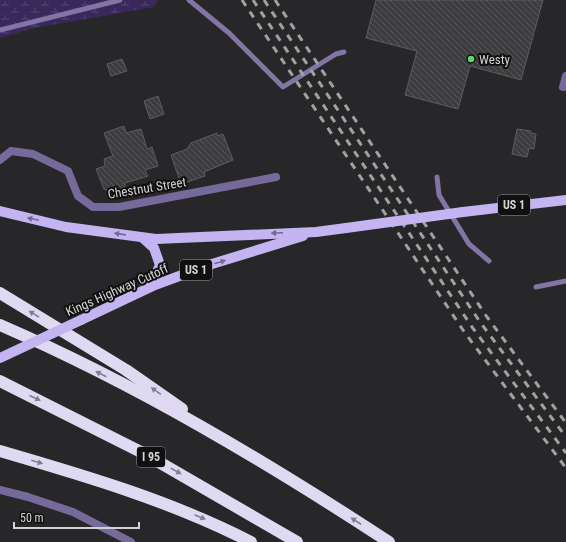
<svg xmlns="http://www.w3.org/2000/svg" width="566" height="542" viewBox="0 0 566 542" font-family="'Roboto Condensed',sans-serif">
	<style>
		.wetland { fill: url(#wetland-marsh) }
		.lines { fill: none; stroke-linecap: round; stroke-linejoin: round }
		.stream { stroke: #8274a4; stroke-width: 5 }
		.building { fill: url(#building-back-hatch); stroke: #5d5c5f }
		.street { stroke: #766a9b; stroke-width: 8 }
		.primary { stroke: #c4b5f2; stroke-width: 10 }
		.highway { stroke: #dfdaf2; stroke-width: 12 }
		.rail { stroke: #a1a1a2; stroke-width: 3; stroke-dasharray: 7 7; stroke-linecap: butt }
		.primary-bridge { stroke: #c4b5f2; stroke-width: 10 }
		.oneway { fill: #736b8d }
		.oneway2 { fill: #827f8d }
		.poi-dot { fill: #5fd56b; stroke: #101011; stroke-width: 1.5 }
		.labels { text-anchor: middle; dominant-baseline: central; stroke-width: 4; stroke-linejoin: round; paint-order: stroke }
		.shield { fill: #101011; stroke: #98989a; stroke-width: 1 }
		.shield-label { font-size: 12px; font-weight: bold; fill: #d3d3d4 }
		.poi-label { font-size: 13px; fill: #d3d3d4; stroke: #101011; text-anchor: start }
		.street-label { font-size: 13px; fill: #d3d3d4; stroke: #101011 }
	</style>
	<defs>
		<pattern id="wetland-marsh" width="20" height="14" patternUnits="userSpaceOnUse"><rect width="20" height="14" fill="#39295b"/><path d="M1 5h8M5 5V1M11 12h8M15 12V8" fill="none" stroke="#554772"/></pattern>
		<pattern id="building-back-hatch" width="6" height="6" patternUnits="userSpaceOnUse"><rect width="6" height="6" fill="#3d3d3f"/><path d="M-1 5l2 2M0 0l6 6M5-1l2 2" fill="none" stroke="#58585a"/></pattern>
	</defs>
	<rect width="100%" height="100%" fill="#272729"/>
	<path class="wetland" d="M 0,0 L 158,0 L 154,7 L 34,28 L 0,38 Z"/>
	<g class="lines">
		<g class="stream">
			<path d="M 189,0 L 229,33 L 283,87 L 336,54 L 344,52"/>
			<path d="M 0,30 L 120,0"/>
			<path d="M 437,177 L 439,195 L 469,244 L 489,261"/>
			<path d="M 536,287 L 566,281"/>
		</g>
	</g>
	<g class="building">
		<path d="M 376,0 L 543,0 L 521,80 L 470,66 L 458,109 L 405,95 L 417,51 L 366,38 Z"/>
		<path d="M 122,59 L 127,71 L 111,76 L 107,64 Z"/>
		<path d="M 158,96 L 164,114 L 150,119 L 144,101 Z"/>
		<path d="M 124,126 L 126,133 L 141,129 L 147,149 L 152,147 L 158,166 L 145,170 L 148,176 L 125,183 L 125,187 L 108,194 L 107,190 L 104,189 L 96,169 L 105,166 L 104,159 L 113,156 L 104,133 Z"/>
		<path d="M 517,129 L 531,131 L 531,133 L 536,134 L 534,149 L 529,148 L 527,157 L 512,154 Z"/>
		<path d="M 217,133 L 217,136 L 223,134 L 233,160 L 204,172 L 205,176 L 181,184 L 171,155 L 187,149 L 191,143 Z"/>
	</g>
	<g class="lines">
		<g class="street">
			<path d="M 563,87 L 566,76"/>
			<path d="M 0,160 L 11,151 L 33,154 L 68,171 L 78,196 L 93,207 L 119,207 L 276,177"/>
			<path d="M 0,490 L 28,497 L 73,512 L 131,542"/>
		</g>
		<g class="primary">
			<path d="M 0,211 L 66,227 L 156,239 L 316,232 L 346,228"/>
			<path d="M 463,212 L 566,200"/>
			<path d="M 143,238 L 154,248 L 160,265 L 150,287"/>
			<path d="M 81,320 L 155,285 L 212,264 L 303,236"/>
		</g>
		<g class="highway">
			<path d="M 0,293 L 126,370 L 182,409"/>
			<path d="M 0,325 C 136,384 265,461 389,542"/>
			<path d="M 0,381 L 145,454 L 297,542"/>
			<path d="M 0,451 C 86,476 171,501 251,542"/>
		</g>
		<g class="rail">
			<path d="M 242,0 L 465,333 L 566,468"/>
			<path d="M 253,0 L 472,327 L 566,453"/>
			<path d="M 264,0 L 480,322 L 566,437"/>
			<path d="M 275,0 L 487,317 L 566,423"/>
		</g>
		<g class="primary-bridge">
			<path d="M 346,228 L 463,212"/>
			<path d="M 0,358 L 81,320"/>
		</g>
	</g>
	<defs><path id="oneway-solid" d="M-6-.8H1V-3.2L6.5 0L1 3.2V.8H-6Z"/></defs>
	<g class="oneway">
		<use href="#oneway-solid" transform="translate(33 219) rotate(-168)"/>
		<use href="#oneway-solid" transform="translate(277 233) rotate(177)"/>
		<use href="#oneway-solid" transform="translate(120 234) rotate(-172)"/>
		<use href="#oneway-solid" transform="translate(220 262) rotate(-17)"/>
	</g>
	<g class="oneway2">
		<use href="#oneway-solid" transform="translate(34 314) rotate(-149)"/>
		<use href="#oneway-solid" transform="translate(101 374) rotate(-153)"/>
		<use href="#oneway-solid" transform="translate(156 391) rotate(-145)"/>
		<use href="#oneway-solid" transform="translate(35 398) rotate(25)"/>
		<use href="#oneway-solid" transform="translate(37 462) rotate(16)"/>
		<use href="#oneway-solid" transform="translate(176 471) rotate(29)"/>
		<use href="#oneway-solid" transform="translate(200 517) rotate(23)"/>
		<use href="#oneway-solid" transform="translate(356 521) rotate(-147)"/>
	</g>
	<circle class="poi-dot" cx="471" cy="59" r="4"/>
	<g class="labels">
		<g class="shield">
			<rect x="498" y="195" width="32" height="20" rx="3"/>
			<rect x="180" y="260" width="32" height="20" rx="3"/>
			<rect x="137" y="447" width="28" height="20" rx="3"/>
		</g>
		<g class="shield-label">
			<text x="514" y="205">US 1</text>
			<text x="196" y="270">US 1</text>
			<text x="151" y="457">I 95</text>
		</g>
		<g class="poi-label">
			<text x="479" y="59">Westy</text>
		</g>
		<g class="street-label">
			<text transform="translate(147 188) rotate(-9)">Chestnut Street</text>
			<text transform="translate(117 290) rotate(-24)">Kings Highway Cutoff</text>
		</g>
	</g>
	<path d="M14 522v6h125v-6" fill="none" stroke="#d3d3d4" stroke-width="2"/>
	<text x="20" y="522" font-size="12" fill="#d3d3d4" stroke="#101011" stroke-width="3" paint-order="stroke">50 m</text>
</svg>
